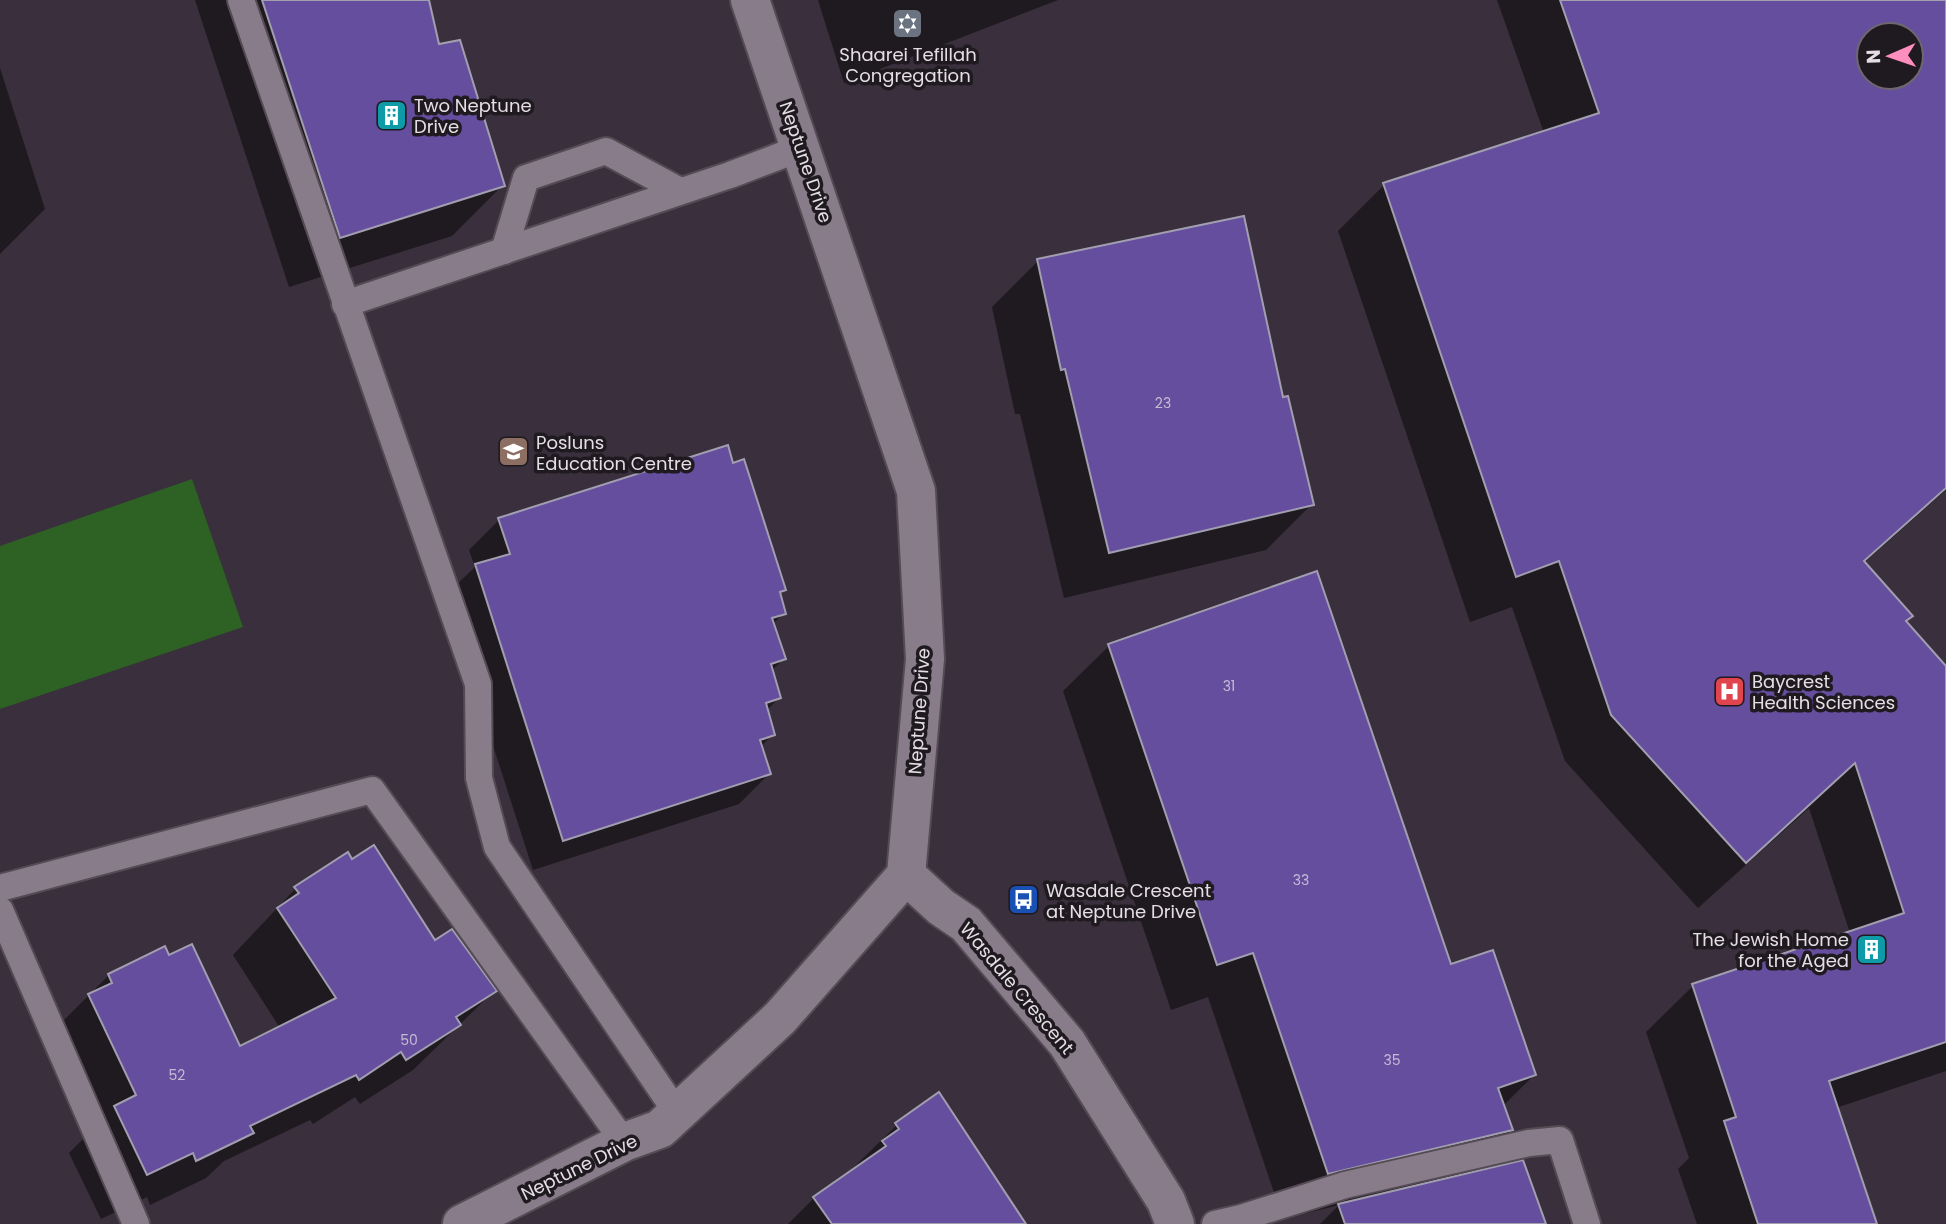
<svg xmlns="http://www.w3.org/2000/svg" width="1946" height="1224" viewBox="0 0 1946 1224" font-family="Poppins,sans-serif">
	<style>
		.green { fill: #2e6224 }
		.shadow { fill: #0007; fill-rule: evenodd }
		.building { fill: #664e9e; stroke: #a19eb0; stroke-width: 2; fill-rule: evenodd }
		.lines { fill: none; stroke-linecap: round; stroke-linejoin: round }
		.service-casing { stroke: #544b55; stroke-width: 30 }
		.minor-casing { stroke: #544b55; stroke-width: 42 }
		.service { stroke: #897c8a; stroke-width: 26 }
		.minor { stroke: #897c8a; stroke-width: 38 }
		.labels { text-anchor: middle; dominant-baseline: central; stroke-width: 7; stroke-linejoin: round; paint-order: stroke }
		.number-label { font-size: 14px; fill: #c5bad3 }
		.poi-label { font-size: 18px; fill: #e5dee5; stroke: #1e1a1f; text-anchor: start }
		.street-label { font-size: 18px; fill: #e5dee5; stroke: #1e1a1f }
	</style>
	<rect width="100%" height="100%" fill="#3a2f3c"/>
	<path class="green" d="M 192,479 L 243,627 L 0,709 L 0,546 Z"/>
	<g class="shadow">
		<path d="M 195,0 L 427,0 L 437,46 L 503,185 L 452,236 L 289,287 Z"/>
		<path d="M 818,0 L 1058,0 L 844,83 Z"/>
		<path d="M 1497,0 L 1946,0 L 1946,490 L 1864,563 L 1905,622 L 1946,669 L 1946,1071 L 1836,1108 L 1875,1224 L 1697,1224 L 1678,1169 L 1689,1158 L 1646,1032 L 1693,986 L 1850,933 L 1809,808 L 1698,908 L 1565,761 L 1512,607 L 1470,622 L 1338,231 L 1384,185 L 1544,133 ZM 1869,35 L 1911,35 L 1911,77 L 1869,77 Z"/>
		<path d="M 0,68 L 45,209 L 0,254 Z"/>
		<path d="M 1038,261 L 1281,399 L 1312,504 L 1266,550 L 1064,598 L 1020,414 L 1015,414 L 992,307 Z"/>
		<path d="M 499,520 L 784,590 L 779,595 L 784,613 L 772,625 L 784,659 L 771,671 L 779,698 L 766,711 L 773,734 L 760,748 L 769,774 L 739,804 L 533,870 L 445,596 L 475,567 L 469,550 Z"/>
		<path d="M 1109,646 L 1450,966 L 1534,1075 L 1503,1106 L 1511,1130 L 1465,1176 L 1544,1224 L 1320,1224 L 1339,1205 L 1283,1219 L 1208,997 L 1171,1010 L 1063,691 Z"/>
		<path d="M 348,855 L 434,943 L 494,991 L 413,1070 L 360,1104 L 355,1097 L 313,1124 L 310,1120 L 224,1161 L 206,1178 L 150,1205 L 147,1197 L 101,1219 L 69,1153 L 87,1135 L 43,1041 L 109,975 L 164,948 L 239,1048 L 280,1028 L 233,955 L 295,889 Z"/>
		<path d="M 897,1125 L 1004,1224 L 788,1224 L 814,1198 L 852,1172 L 851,1170 Z"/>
	</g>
	<g class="building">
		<path d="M 262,0 L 429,0 L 439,44 L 460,40 L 505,186 L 340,238 Z"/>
		<path d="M 1560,0 L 1946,0 L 1946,488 L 1864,561 L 1913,616 L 1906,621 L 1946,666 L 1946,1042 L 1829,1081 L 1877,1224 L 1758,1224 L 1724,1121 L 1736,1117 L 1692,984 L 1904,913 L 1855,763 L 1746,863 L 1611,715 L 1559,561 L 1516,577 L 1383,183 L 1599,113 ZM 1869,35 L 1911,35 L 1911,77 L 1869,77 Z"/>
		<path d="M 1244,216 L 1283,397 L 1288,396 L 1314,505 L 1109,553 L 1065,369 L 1061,370 L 1037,259 Z"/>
		<path d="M 728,445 L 733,463 L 744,459 L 786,590 L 780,592 L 786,614 L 772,618 L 786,659 L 771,664 L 781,698 L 766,703 L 775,735 L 760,740 L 771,774 L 563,841 L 475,564 L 510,554 L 498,518 Z"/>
		<path d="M 1317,571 L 1451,964 L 1493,950 L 1536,1075 L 1498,1088 L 1513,1130 L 1328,1174 L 1253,953 L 1217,965 L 1108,644 Z"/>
		<path d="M 374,845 L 435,940 L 452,929 L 497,991 L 456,1017 L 461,1025 L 406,1060 L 401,1052 L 359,1080 L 356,1075 L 250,1126 L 254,1133 L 196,1161 L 193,1153 L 147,1175 L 114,1106 L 136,1095 L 88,994 L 112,983 L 108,974 L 165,946 L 169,955 L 192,944 L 240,1046 L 336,998 L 277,908 L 299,893 L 294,887 L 348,852 L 352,859 Z"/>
		<path d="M 939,1092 L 1026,1224 L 832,1224 L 813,1197 L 886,1146 L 882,1141 L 899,1129 L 895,1123 Z"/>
		<path d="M 1523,1160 L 1546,1224 L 1345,1224 L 1338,1204 Z"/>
	</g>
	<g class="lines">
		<defs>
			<g id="service">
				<path d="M 241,0 L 478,684 L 479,778 L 497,847 L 677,1113"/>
				<path d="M 504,251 L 526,178 L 606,151 L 680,191"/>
				<path d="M 345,304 L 730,175 L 801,148"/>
				<path d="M 0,888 L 372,790 L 624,1142"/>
				<path d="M 0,910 L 136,1224"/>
				<path d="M 1215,1224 L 1241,1218 L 1345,1185 L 1529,1143 L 1560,1140 L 1587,1224"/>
			</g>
			<g id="minor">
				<path d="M 906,875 L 941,907 L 966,924 L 1067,1043 L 1166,1201 L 1175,1224"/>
				<path d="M 462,1224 L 624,1142 L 660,1129 L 780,1018 L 906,875 L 925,659 L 916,491 L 750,0"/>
			</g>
		</defs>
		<use href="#service" class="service-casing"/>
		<use href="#minor" class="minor-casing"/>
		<use href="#service" class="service"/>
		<use href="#minor" class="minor"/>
	</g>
	<defs>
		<symbol id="synagogue-square" viewBox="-11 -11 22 22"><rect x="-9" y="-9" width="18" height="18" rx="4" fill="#6b7280" stroke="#1e1a1f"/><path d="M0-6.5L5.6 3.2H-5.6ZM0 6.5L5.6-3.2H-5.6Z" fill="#fff"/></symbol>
		<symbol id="building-square" viewBox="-11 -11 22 22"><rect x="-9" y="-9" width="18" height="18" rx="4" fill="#0f9aa8" stroke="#1e1a1f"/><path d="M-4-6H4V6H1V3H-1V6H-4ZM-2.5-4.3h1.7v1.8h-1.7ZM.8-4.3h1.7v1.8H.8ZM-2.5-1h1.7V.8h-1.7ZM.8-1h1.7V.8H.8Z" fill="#fff"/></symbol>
		<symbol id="school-square" viewBox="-11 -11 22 22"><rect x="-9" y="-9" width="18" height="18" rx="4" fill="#8d6e63" stroke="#1e1a1f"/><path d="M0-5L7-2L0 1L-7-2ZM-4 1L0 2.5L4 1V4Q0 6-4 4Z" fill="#fff"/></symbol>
		<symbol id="hospital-square" viewBox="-11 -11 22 22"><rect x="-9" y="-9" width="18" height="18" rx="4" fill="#e0444e" stroke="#1e1a1f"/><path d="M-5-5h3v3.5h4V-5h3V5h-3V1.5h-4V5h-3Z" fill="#fff"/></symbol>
		<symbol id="bus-square" viewBox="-11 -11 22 22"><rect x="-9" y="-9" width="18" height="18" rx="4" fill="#1a4fb4" stroke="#1e1a1f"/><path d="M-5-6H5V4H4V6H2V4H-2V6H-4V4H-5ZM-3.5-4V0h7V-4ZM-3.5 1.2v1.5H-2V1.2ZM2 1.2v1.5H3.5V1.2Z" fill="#fff"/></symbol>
	</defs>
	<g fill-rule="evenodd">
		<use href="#synagogue-square" x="890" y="6" width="35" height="35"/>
		<use href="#building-square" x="374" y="98" width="35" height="35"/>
		<use href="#school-square" x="496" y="434" width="35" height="35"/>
		<use href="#hospital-square" x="1712" y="674" width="35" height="35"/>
		<use href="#bus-square" x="1006" y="882" width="35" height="35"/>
		<use href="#building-square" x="1854" y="932" width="35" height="35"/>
	</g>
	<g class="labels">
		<g class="number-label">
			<text x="1163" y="403">23</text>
			<text x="1229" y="686">31</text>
			<text x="1301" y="880">33</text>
			<text x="409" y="1040">50</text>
			<text x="1392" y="1060">35</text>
			<text x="177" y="1075">52</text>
		</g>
		<g class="poi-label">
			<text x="908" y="54" text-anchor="middle">Shaarei Tefillah<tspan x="908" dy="21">Congregation</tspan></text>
			<text x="414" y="105">Two Neptune<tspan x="414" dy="21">Drive</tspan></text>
			<text x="536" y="442">Posluns<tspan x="536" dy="21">Education Centre</tspan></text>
			<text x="1752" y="681">Baycrest<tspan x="1752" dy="21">Health Sciences</tspan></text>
			<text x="1046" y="890">Wasdale Crescent<tspan x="1046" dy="21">at Neptune Drive</tspan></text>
			<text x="1849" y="939" text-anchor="end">The Jewish Home<tspan x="1849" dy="21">for the Aged</tspan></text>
		</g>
		<g class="street-label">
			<text transform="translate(806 162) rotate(71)">Neptune Drive</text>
			<text transform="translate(919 711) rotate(-86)">Neptune Drive</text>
			<text transform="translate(1017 988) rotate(50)">Wasdale Crescent</text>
			<text transform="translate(579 1167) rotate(-26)">Neptune Drive</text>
		</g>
	</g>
	<g transform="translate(1890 56) rotate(268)"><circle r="33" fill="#1e1a1f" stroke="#6e686e" stroke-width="2"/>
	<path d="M0-5L12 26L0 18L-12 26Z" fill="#fe8ebd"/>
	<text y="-10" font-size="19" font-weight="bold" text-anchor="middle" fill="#e5dee5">N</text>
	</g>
</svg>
